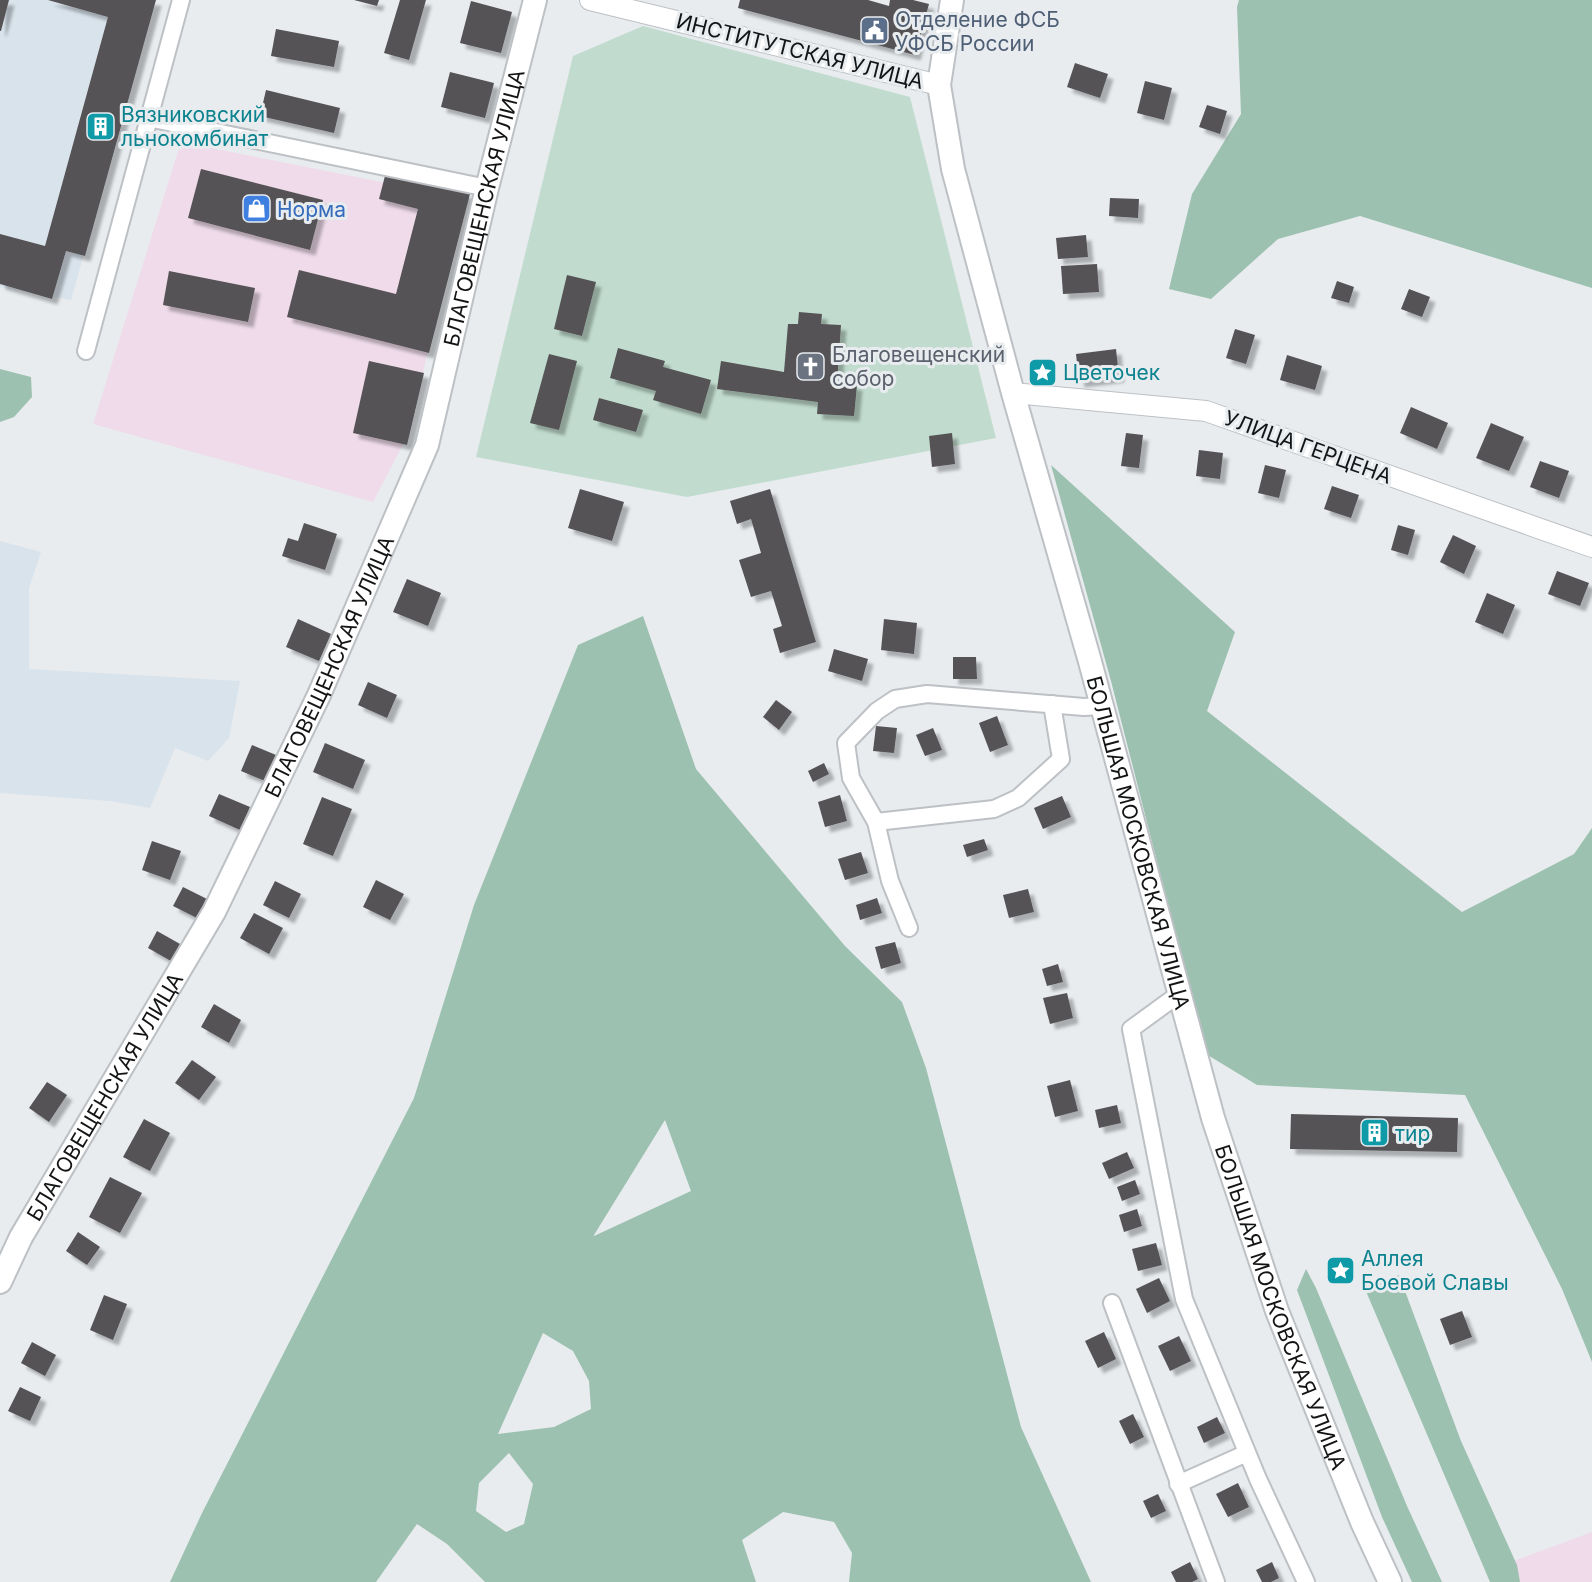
<svg xmlns="http://www.w3.org/2000/svg" width="1592" height="1582" viewBox="0 0 1592 1582" font-family="Inter,sans-serif">
	<style>
		.commercial { fill: #efdbea }
		.built { fill: #d9e3ec }
		.green { fill: #c1dcce }
		.forest { fill: #9dc1b0; fill-rule: evenodd }
		.building { fill: #555255; filter: url(#shadow) }
		.lines { fill: none; stroke-linecap: round; stroke-linejoin: round }
		.minor-casing { stroke: #bdc0c4; stroke-width: 20 }
		.tertiary-casing { stroke: #bdc0c4; stroke-width: 22 }
		.secondary-casing { stroke: #bdc0c4; stroke-width: 26 }
		.minor { stroke: #fff; stroke-width: 16 }
		.tertiary { stroke: #fff; stroke-width: 20 }
		.secondary { stroke: #fff; stroke-width: 22 }
		.labels { text-anchor: middle; dominant-baseline: central; stroke-width: 6; stroke-linejoin: round; paint-order: stroke }
		.service-label { font-size: 21px; fill: #4e5e75; stroke: #e8ecef; text-anchor: start }
		.street-label { font-size: 21px; fill: #131415; stroke: #e8ecef }
		.culture-label { font-size: 21px; fill: #0d838f; stroke: #e8ecef; text-anchor: start }
		.shop-label { font-size: 21px; fill: #366cbe; stroke: #e8ecef; text-anchor: start }
		.worship-label { font-size: 21px; fill: #5b616d; stroke: #e8ecef; text-anchor: start }
	</style>
	<defs>
		<filter id="shadow"><feDropShadow dx="5.5" dy="5.5" stdDeviation="1.5" flood-color="#0004"/></filter>
	</defs>
	<rect width="100%" height="100%" fill="#e8ecef"/>
	<g class="commercial">
		<path d="M 181,142 L 462,198 L 410,431 L 373,502 L 93,424 Z"/>
		<path d="M 1592,1532 L 1592,1582 L 1519,1582 L 1511,1562 Z"/>
	</g>
	<g class="built">
		<path d="M 0,0 L 155,0 L 71,300 L 0,287 Z"/>
		<path d="M 0,541 L 41,552 L 29,588 L 29,669 L 240,681 L 229,738 L 208,761 L 175,748 L 150,808 L 110,801 L 0,793 Z"/>
	</g>
	<path class="green" d="M 643,26 L 910,97 L 996,438 L 687,497 L 476,457 L 573,56 Z"/>
	<g class="forest">
		<path d="M 1239,0 L 1592,0 L 1592,288 L 1360,216 L 1278,239 L 1211,299 L 1169,289 L 1192,194 L 1241,114 L 1237,7 Z"/>
		<path d="M 0,369 L 31,377 L 32,397 L 14,417 L 0,422 Z"/>
		<path d="M 1051,465 L 1235,632 L 1207,711 L 1462,912 L 1574,854 L 1592,828 L 1592,1362 L 1562,1289 L 1465,1095 L 1257,1085 L 1206,1054 L 1111,681 Z"/>
		<path d="M 643,616 L 696,769 L 845,946 L 902,1002 L 926,1068 L 1021,1427 L 1091,1582 L 849,1582 L 852,1553 L 834,1522 L 783,1512 L 742,1540 L 756,1582 L 485,1582 L 447,1544 L 417,1524 L 376,1582 L 170,1582 L 202,1513 L 414,1098 L 474,905 L 578,645 ZM 665,1120 L 691,1191 L 594,1236 L 594,1235 ZM 543,1333 L 573,1351 L 589,1381 L 591,1409 L 554,1427 L 498,1434 ZM 509,1453 L 533,1484 L 524,1524 L 506,1532 L 476,1511 L 479,1483 Z"/>
		<path d="M 1306,1269 L 1316,1288 L 1407,1506 L 1442,1582 L 1412,1582 L 1382,1517 L 1297,1290 Z"/>
		<path d="M 1399,1275 L 1461,1441 L 1517,1565 L 1520,1582 L 1490,1582 L 1365,1289 Z"/>
	</g>
	<g class="building">
		<path d="M 0,0 L 9,0 L 1,31 L 0,31 Z"/>
		<path d="M 48,0 L 156,0 L 85,256 L 66,251 L 52,299 L 0,284 L 0,234 L 45,246 L 108,17 Z"/>
		<path d="M 354,0 L 379,0 L 377,6 Z"/>
		<path d="M 400,0 L 426,0 L 409,60 L 384,53 Z"/>
		<path d="M 740,0 L 868,0 L 889,6 L 890,0 L 913,0 L 929,4 L 915,55 L 738,8 Z"/>
		<path d="M 471,1 L 512,12 L 501,53 L 460,43 Z"/>
		<path d="M 276,29 L 339,41 L 334,67 L 271,56 Z"/>
		<path d="M 1075,63 L 1108,74 L 1100,98 L 1067,87 Z"/>
		<path d="M 450,72 L 494,83 L 485,118 L 441,107 Z"/>
		<path d="M 1145,81 L 1172,88 L 1164,120 L 1137,113 Z"/>
		<path d="M 266,90 L 340,108 L 334,133 L 260,116 Z"/>
		<path d="M 1207,105 L 1227,111 L 1220,134 L 1199,127 Z"/>
		<path d="M 201,169 L 323,200 L 310,250 L 188,218 Z"/>
		<path d="M 386,172 L 470,194 L 429,353 L 287,317 L 299,270 L 396,294 L 418,209 L 379,199 Z"/>
		<path d="M 1110,198 L 1139,199 L 1138,218 L 1109,216 Z"/>
		<path d="M 1086,235 L 1088,257 L 1058,259 L 1056,238 Z"/>
		<path d="M 1097,264 L 1099,292 L 1063,294 L 1061,266 Z"/>
		<path d="M 169,271 L 255,288 L 248,322 L 163,305 Z"/>
		<path d="M 567,275 L 596,282 L 582,336 L 554,329 Z"/>
		<path d="M 1337,281 L 1354,287 L 1349,303 L 1331,298 Z"/>
		<path d="M 1409,289 L 1430,297 L 1422,317 L 1401,309 Z"/>
		<path d="M 799,312 L 822,314 L 821,324 L 841,325 L 837,383 L 857,385 L 854,416 L 817,414 L 818,402 L 717,389 L 721,361 L 784,372 L 788,324 L 798,324 Z"/>
		<path d="M 1235,329 L 1255,335 L 1246,364 L 1226,358 Z"/>
		<path d="M 618,348 L 665,361 L 663,367 L 711,380 L 701,414 L 653,400 L 656,391 L 610,378 Z"/>
		<path d="M 1116,349 L 1119,377 L 1079,382 L 1076,354 Z"/>
		<path d="M 549,354 L 577,361 L 559,430 L 530,423 Z"/>
		<path d="M 1287,355 L 1322,366 L 1315,390 L 1280,380 Z"/>
		<path d="M 369,361 L 424,373 L 407,445 L 353,433 Z"/>
		<path d="M 599,398 L 643,410 L 636,432 L 593,420 Z"/>
		<path d="M 1411,407 L 1448,423 L 1437,449 L 1400,433 Z"/>
		<path d="M 1491,423 L 1524,437 L 1509,471 L 1476,458 Z"/>
		<path d="M 952,433 L 955,464 L 932,467 L 929,436 Z"/>
		<path d="M 1126,433 L 1143,435 L 1139,468 L 1121,466 Z"/>
		<path d="M 1199,450 L 1223,453 L 1220,479 L 1196,476 Z"/>
		<path d="M 1540,461 L 1569,471 L 1559,498 L 1530,487 Z"/>
		<path d="M 1265,465 L 1286,470 L 1279,498 L 1258,493 Z"/>
		<path d="M 1332,486 L 1359,495 L 1351,518 L 1324,509 Z"/>
		<path d="M 580,489 L 624,502 L 612,541 L 568,528 Z"/>
		<path d="M 770,489 L 816,642 L 780,653 L 773,629 L 782,626 L 771,591 L 751,597 L 739,560 L 761,553 L 751,519 L 737,524 L 730,501 Z"/>
		<path d="M 304,523 L 337,534 L 325,570 L 282,556 L 288,538 L 298,541 Z"/>
		<path d="M 1398,525 L 1415,530 L 1408,555 L 1391,550 Z"/>
		<path d="M 1453,535 L 1476,546 L 1464,574 L 1440,562 Z"/>
		<path d="M 1557,571 L 1589,583 L 1580,606 L 1548,594 Z"/>
		<path d="M 407,579 L 441,593 L 428,626 L 393,612 Z"/>
		<path d="M 1487,593 L 1515,605 L 1503,634 L 1475,622 Z"/>
		<path d="M 298,619 L 331,634 L 319,661 L 286,647 Z"/>
		<path d="M 884,619 L 917,623 L 914,654 L 881,650 Z"/>
		<path d="M 834,649 L 868,659 L 862,681 L 828,671 Z"/>
		<path d="M 953,657 L 976,657 L 977,679 L 953,679 Z"/>
		<path d="M 368,682 L 397,695 L 387,718 L 358,705 Z"/>
		<path d="M 776,700 L 792,712 L 779,730 L 763,717 Z"/>
		<path d="M 997,716 L 1008,745 L 990,752 L 979,723 Z"/>
		<path d="M 876,726 L 897,728 L 894,753 L 873,751 Z"/>
		<path d="M 933,728 L 942,750 L 925,756 L 916,735 Z"/>
		<path d="M 325,743 L 365,760 L 353,789 L 313,772 Z"/>
		<path d="M 252,745 L 276,755 L 265,781 L 241,771 Z"/>
		<path d="M 824,763 L 829,774 L 813,782 L 808,771 Z"/>
		<path d="M 219,794 L 250,807 L 240,830 L 209,816 Z"/>
		<path d="M 840,795 L 847,821 L 825,827 L 818,802 Z"/>
		<path d="M 1062,796 L 1071,817 L 1043,829 L 1034,808 Z"/>
		<path d="M 322,797 L 352,809 L 333,856 L 303,844 Z"/>
		<path d="M 984,839 L 988,850 L 967,857 L 963,845 Z"/>
		<path d="M 152,841 L 181,851 L 170,880 L 142,870 Z"/>
		<path d="M 861,852 L 868,873 L 845,880 L 838,859 Z"/>
		<path d="M 376,880 L 404,894 L 390,920 L 363,907 Z"/>
		<path d="M 275,881 L 301,894 L 289,918 L 263,905 Z"/>
		<path d="M 183,887 L 207,899 L 197,918 L 173,906 Z"/>
		<path d="M 1028,889 L 1034,912 L 1009,918 L 1003,895 Z"/>
		<path d="M 877,898 L 882,913 L 860,920 L 856,905 Z"/>
		<path d="M 254,913 L 283,928 L 269,954 L 240,938 Z"/>
		<path d="M 157,931 L 180,944 L 171,961 L 148,948 Z"/>
		<path d="M 895,942 L 901,963 L 881,969 L 875,947 Z"/>
		<path d="M 1058,964 L 1063,982 L 1047,986 L 1042,969 Z"/>
		<path d="M 1067,993 L 1073,1018 L 1050,1024 L 1043,998 Z"/>
		<path d="M 214,1004 L 241,1020 L 229,1043 L 201,1027 Z"/>
		<path d="M 192,1060 L 216,1077 L 199,1100 L 175,1083 Z"/>
		<path d="M 1070,1080 L 1078,1111 L 1055,1117 L 1047,1086 Z"/>
		<path d="M 47,1082 L 67,1095 L 49,1122 L 29,1108 Z"/>
		<path d="M 1117,1105 L 1121,1123 L 1099,1128 L 1095,1110 Z"/>
		<path d="M 1291,1114 L 1458,1118 L 1457,1152 L 1290,1149 Z"/>
		<path d="M 144,1119 L 170,1133 L 150,1171 L 123,1157 Z"/>
		<path d="M 1127,1152 L 1134,1168 L 1109,1179 L 1102,1163 Z"/>
		<path d="M 110,1177 L 142,1193 L 120,1233 L 89,1217 Z"/>
		<path d="M 1135,1180 L 1140,1194 L 1122,1201 L 1117,1187 Z"/>
		<path d="M 1137,1209 L 1142,1226 L 1124,1232 L 1119,1215 Z"/>
		<path d="M 78,1232 L 100,1247 L 87,1265 L 66,1251 Z"/>
		<path d="M 1156,1243 L 1162,1265 L 1138,1271 L 1132,1249 Z"/>
		<path d="M 1159,1278 L 1170,1301 L 1147,1313 L 1136,1289 Z"/>
		<path d="M 104,1295 L 127,1304 L 113,1340 L 90,1330 Z"/>
		<path d="M 1462,1311 L 1472,1337 L 1450,1345 L 1440,1319 Z"/>
		<path d="M 1104,1332 L 1116,1359 L 1098,1368 L 1085,1341 Z"/>
		<path d="M 1179,1336 L 1191,1361 L 1170,1371 L 1158,1346 Z"/>
		<path d="M 32,1342 L 56,1355 L 45,1376 L 21,1363 Z"/>
		<path d="M 20,1387 L 41,1397 L 30,1421 L 8,1411 Z"/>
		<path d="M 1133,1414 L 1144,1437 L 1130,1444 L 1119,1421 Z"/>
		<path d="M 1217,1417 L 1225,1433 L 1204,1443 L 1197,1427 Z"/>
		<path d="M 1238,1483 L 1249,1507 L 1228,1517 L 1216,1494 Z"/>
		<path d="M 1158,1494 L 1166,1511 L 1151,1518 L 1143,1501 Z"/>
		<path d="M 1190,1562 L 1198,1579 L 1192,1582 L 1176,1582 L 1171,1572 Z"/>
		<path d="M 1272,1562 L 1279,1578 L 1271,1582 L 1262,1582 L 1256,1570 Z"/>
	</g>
	<g class="lines">
		<defs>
			<g id="minor">
				<path d="M 148,118 L 487,188"/>
				<path d="M 86,351 L 181,0"/>
				<path d="M 876,822 L 994,809 L 1018,798 L 1061,759 L 1052,704"/>
				<path d="M 909,928 L 890,881 L 876,822 L 851,778 L 846,743 L 877,711 L 895,699 L 927,694 L 1084,707 L 1102,706"/>
				<path d="M 1179,994 L 1131,1029 L 1184,1299 L 1258,1479 L 1306,1582"/>
				<path d="M 1112,1303 L 1216,1582"/>
				<path d="M 1178,1484 L 1247,1453"/>
			</g>
			<g id="tertiary">
				<path d="M 590,0 L 939,85"/>
				<path d="M 1013,393 L 1206,411 L 1592,547"/>
			</g>
			<g id="secondary">
				<path id="s1" d="M 952,0 L 939,85 L 953,169 L 1013,393 L 1089,658 L 1213,1118 L 1277,1311 L 1362,1522 L 1390,1582"/>
				<path id="s2" d="M 0,1282 L 21,1237 L 214,912 L 319,695 L 427,445 L 487,188 L 535,0"/>
			</g>
		</defs>
		<use href="#minor" class="minor-casing"/>
		<use href="#tertiary" class="tertiary-casing"/>
		<use href="#secondary" class="secondary-casing"/>
		<use href="#minor" class="minor"/>
		<use href="#tertiary" class="tertiary"/>
		<use href="#secondary" class="secondary"/>
	</g>
	<defs>
		<symbol id="civic-square" viewBox="-11 -11 22 22"><rect x="-9" y="-9" width="18" height="18" rx="4" fill="#5c6f8a" stroke="#e8ecef"/><path d="M-.6-6.5H3V-4.5H.6V-3L4-1V1h2V6H-6V1h2V-1L-.6-3ZM-1.2 2.5V6h2.4V2.5Z" fill="#fff"/></symbol>
		<symbol id="building-square" viewBox="-11 -11 22 22"><rect x="-9" y="-9" width="18" height="18" rx="4" fill="#0f9aa8" stroke="#e8ecef"/><path d="M-4-6H4V6H1V3H-1V6H-4ZM-2.5-4.3h1.7v1.8h-1.7ZM.8-4.3h1.7v1.8H.8ZM-2.5-1h1.7V.8h-1.7ZM.8-1h1.7V.8H.8Z" fill="#fff"/></symbol>
		<symbol id="shop-square" viewBox="-11 -11 22 22"><rect x="-9" y="-9" width="18" height="18" rx="4" fill="#3f7fe0" stroke="#e8ecef"/><path d="M-5-2.5h2.3a2.7 3.5 0 0 1 5.4 0H5L5.5 6h-11ZM-1.5-2.5h3a1.5 2.3 0 0 0-3 0Z" fill="#fff"/></symbol>
		<symbol id="church-square" viewBox="-11 -11 22 22"><rect x="-9" y="-9" width="18" height="18" rx="4" fill="#6b7280" stroke="#e8ecef"/><path d="M-1.2-6h2.4v3.5h3.3v2.4h-3.3V6h-2.4V-.1h-3.3v-2.4h3.3Z" fill="#fff"/></symbol>
		<symbol id="sight-square" viewBox="-11 -11 22 22"><rect x="-9" y="-9" width="18" height="18" rx="4" fill="#0f9aa8" stroke="#e8ecef"/><path d="M0-6L1.8-2.2L6-1.7L2.9 1.2L3.7 5.4L0 3.3L-3.7 5.4L-2.9 1.2L-6-1.7L-1.8-2.2Z" fill="#fff"/></symbol>
	</defs>
	<g fill-rule="evenodd">
		<use href="#civic-square" x="858" y="14" width="33" height="33"/>
		<use href="#building-square" x="84" y="110" width="33" height="33"/>
		<use href="#shop-square" x="240" y="192" width="33" height="33"/>
		<use href="#church-square" x="794" y="350" width="33" height="33"/>
		<use href="#sight-square" x="1026" y="356" width="33" height="33"/>
		<use href="#building-square" x="1358" y="1116" width="33" height="33"/>
		<use href="#sight-square" x="1324" y="1254" width="33" height="33"/>
	</g>
	<g class="labels">
		<g class="service-label">
			<text x="895" y="19">Отделение ФСБ<tspan x="895" dy="24">УФСБ России</tspan></text>
		</g>
		<g class="street-label">
			<text transform="translate(800 51) rotate(14)">ИНСТИТУТСКАЯ УЛИЦА</text>
			<text stroke="none"><textPath href="#s2" startOffset="1185">БЛАГОВЕЩЕНСКАЯ УЛИЦА</textPath></text>
			<text transform="translate(1308 447) rotate(20)">УЛИЦА ГЕРЦЕНА</text>
			<text stroke="none"><textPath href="#s2" startOffset="699">БЛАГОВЕЩЕНСКАЯ УЛИЦА</textPath></text>
			<text stroke="none"><textPath href="#s1" startOffset="870">БОЛЬШАЯ МОСКОВСКАЯ УЛИЦА</textPath></text>
			<text stroke="none"><textPath href="#s2" startOffset="213">БЛАГОВЕЩЕНСКАЯ УЛИЦА</textPath></text>
			<text stroke="none"><textPath href="#s1" startOffset="1356">БОЛЬШАЯ МОСКОВСКАЯ УЛИЦА</textPath></text>
		</g>
		<g class="culture-label">
			<text x="121" y="114">Вязниковский<tspan x="121" dy="24">льнокомбинат</tspan></text>
			<text x="1063" y="372">Цветочек</text>
			<text x="1395" y="1133">тир</text>
			<text x="1361" y="1258">Аллея<tspan x="1361" dy="24">Боевой Славы</tspan></text>
		</g>
		<g class="shop-label">
			<text x="277" y="209">Норма</text>
		</g>
		<g class="worship-label">
			<text x="832" y="354">Благовещенский<tspan x="832" dy="24">собор</tspan></text>
		</g>
	</g>
</svg>
